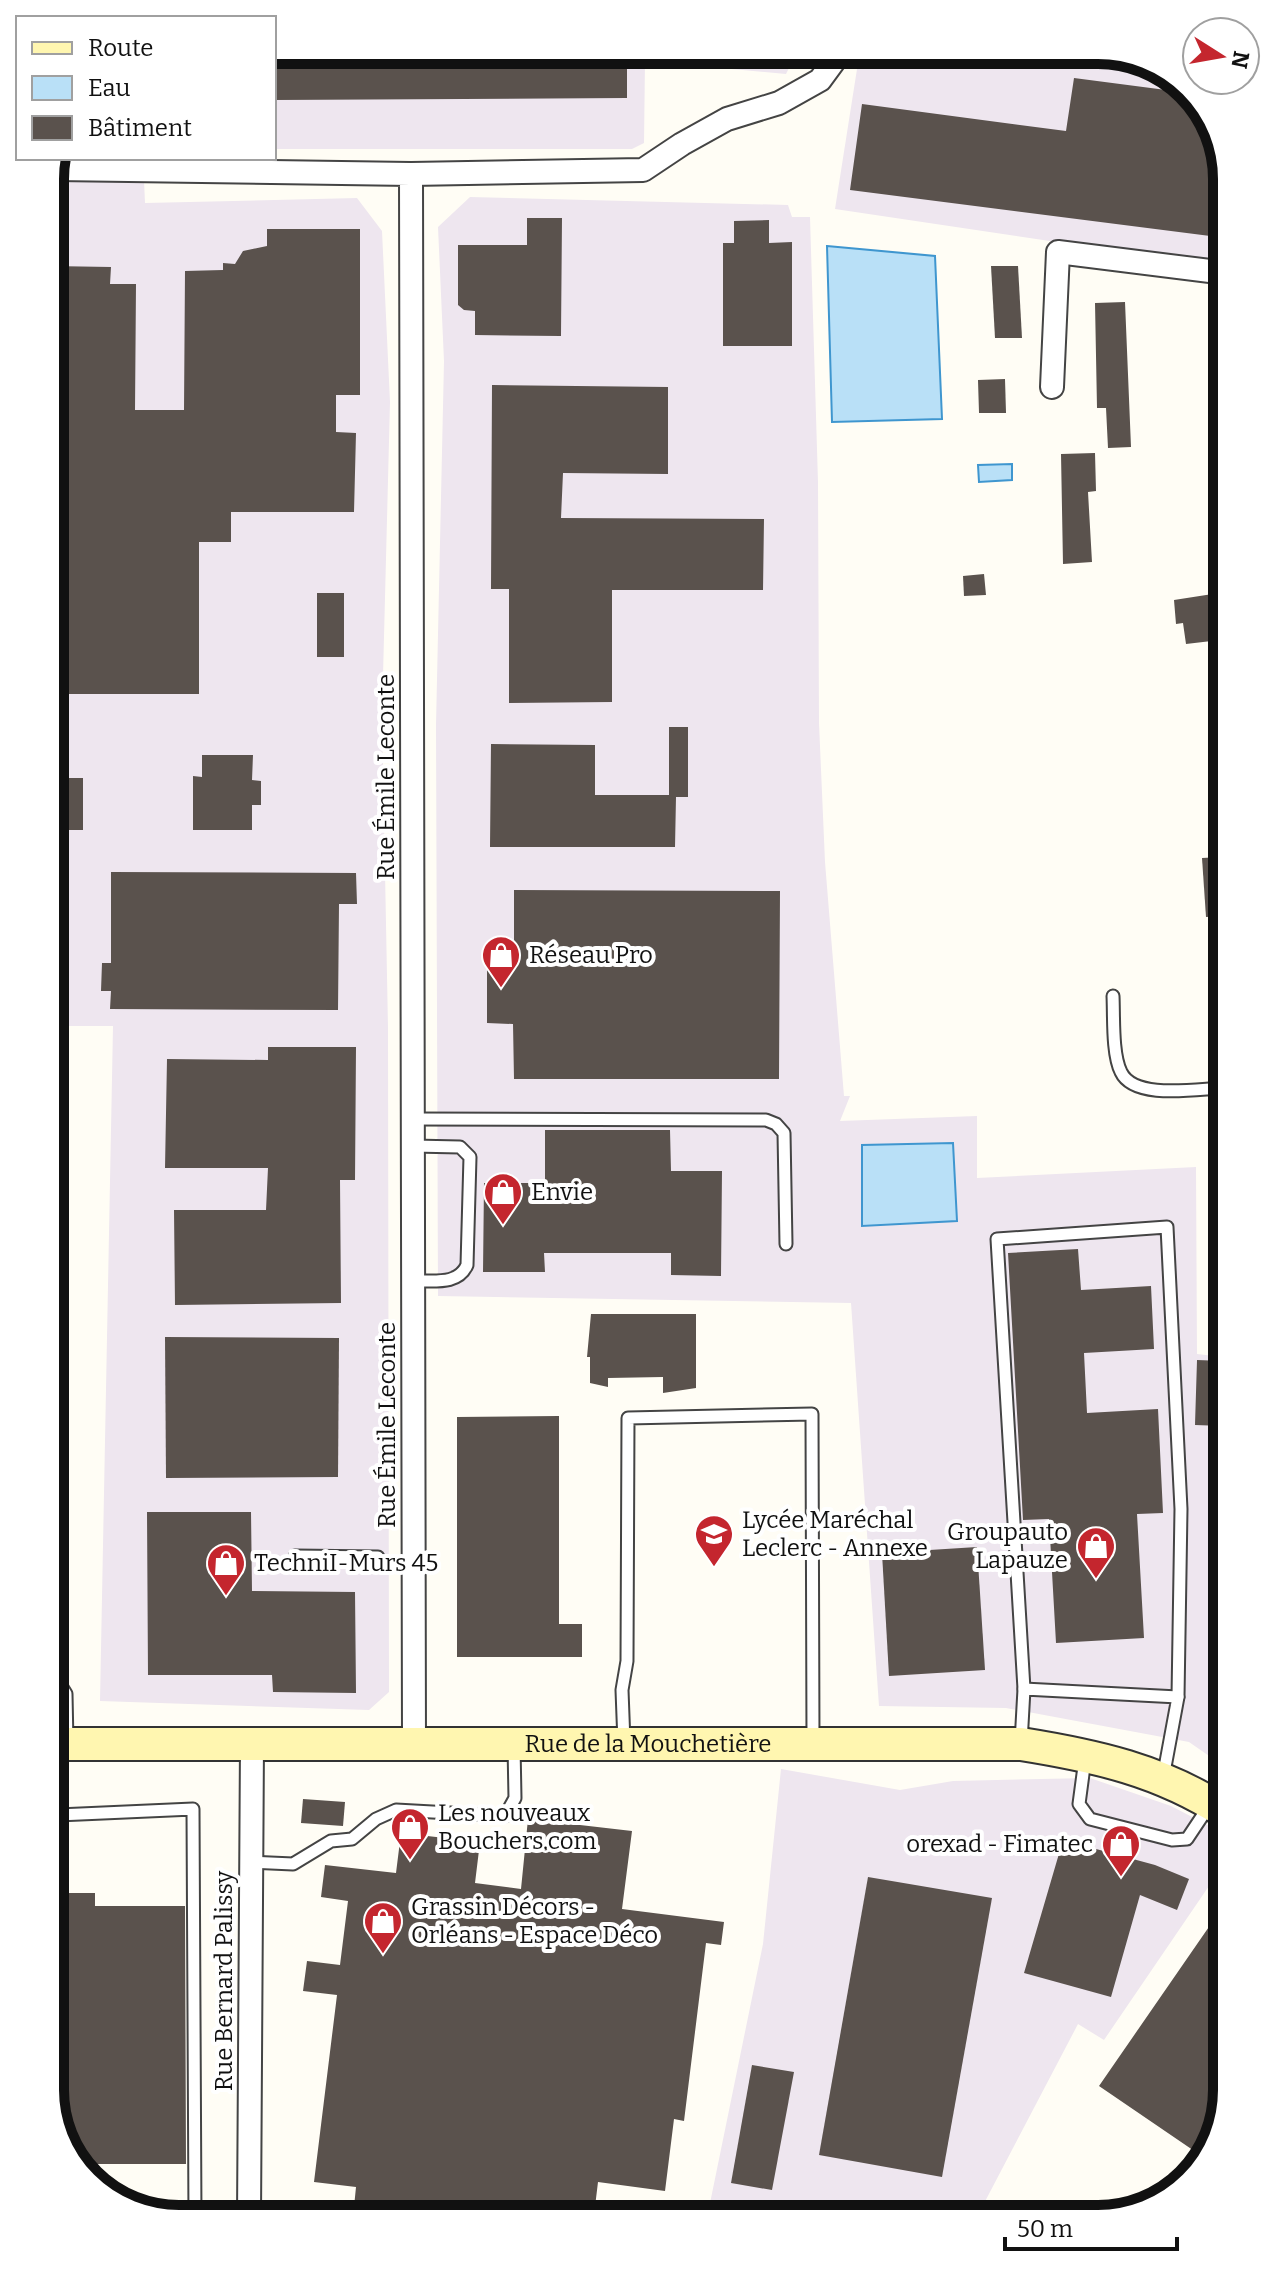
<svg xmlns="http://www.w3.org/2000/svg" width="1277" height="2269" viewBox="0 0 1277 2269" font-family="Bitter,serif">
	<style>
		.industrial { fill: #eee6ef }
		.water { fill: #b9e0f7; stroke: #3f96cf; stroke-width: 2 }
		.building { fill: #5a524d }
		.lines { fill: none; stroke-linecap: round; stroke-linejoin: round }
		.lane-casing { stroke: #444; stroke-width: 15 }
		.street-casing { stroke: #444; stroke-width: 26 }
		.secondary-casing { stroke: #333; stroke-width: 36 }
		.lane { stroke: #fff; stroke-width: 11 }
		.street { stroke: #fff; stroke-width: 22 }
		.secondary { stroke: #fff6b0; stroke-width: 32 }
		.labels { text-anchor: middle; dominant-baseline: central; stroke-width: 8; stroke-linejoin: round; paint-order: stroke }
		.street-label { font-size: 24px; fill: #111; stroke: #fff }
		.poi-label { font-size: 24px; fill: #111; stroke: #fff; text-anchor: start }
		.rim { fill: none; stroke: #111; stroke-width: 10 }
	</style>
	<rect width="100%" height="100%" fill="#fffdf5"/>
	<g class="industrial">
		<path d="M 274,50 L 798,50 L 786,74 L 645,61 L 644,143 L 632,149 L 274,149 Z"/>
		<path d="M 860,50 L 1107,50 L 1176,76 L 1217,129 L 1218,266 L 835,209 Z"/>
		<path d="M 56,158 L 143,158 L 145,203 L 357,198 L 382,231 L 390,402 L 382,715 L 388,1028 L 389,1692 L 369,1710 L 100,1701 L 113,1026 L 54,1026 L 50,171 Z"/>
		<path d="M 470,197 L 788,205 L 792,217 L 810,217 L 818,482 L 819,723 L 825,862 L 844,1096 L 850,1096 L 840,1121 L 977,1116 L 977,1178 L 1196,1167 L 1197,1354 L 1223,1357 L 1225,1767 L 1189,1742 L 1006,1708 L 879,1706 L 851,1303 L 438,1296 L 436,725 L 444,361 L 438,227 Z"/>
		<path d="M 781,1769 L 900,1790 L 953,1781 L 1090,1778 L 1171,1806 L 1225,1834 L 1226,1861 L 1104,2040 L 1078,2024 L 980,2211 L 708,2213 L 763,1944 Z"/>
	</g>
	<g class="water">
		<path d="M 827,246 L 935,256 L 942,419 L 832,422 Z"/>
		<path d="M 1012,464 L 1012,480 L 979,482 L 978,465 Z"/>
		<path d="M 953,1143 L 957,1221 L 862,1226 L 862,1145 Z"/>
	</g>
	<g class="building">
		<path d="M 274,50 L 627,50 L 627,98 L 274,100 Z"/>
		<path d="M 1074,78 L 1189,93 L 1217,129 L 1218,237 L 850,190 L 862,104 L 1066,131 Z"/>
		<path d="M 527,218 L 562,218 L 561,336 L 475,335 L 475,311 L 464,310 L 458,305 L 458,245 L 527,245 Z"/>
		<path d="M 769,220 L 769,243 L 792,242 L 792,346 L 723,346 L 723,243 L 734,243 L 734,221 Z"/>
		<path d="M 267,229 L 360,229 L 360,395 L 336,395 L 336,432 L 356,433 L 354,512 L 231,512 L 231,542 L 199,542 L 199,694 L 53,694 L 51,266 L 111,267 L 110,284 L 136,284 L 135,410 L 184,410 L 185,271 L 223,270 L 223,263 L 235,264 L 243,251 L 267,246 Z"/>
		<path d="M 991,266 L 1018,266 L 1022,338 L 995,338 Z"/>
		<path d="M 1125,302 L 1131,447 L 1108,448 L 1106,408 L 1097,408 L 1095,303 Z"/>
		<path d="M 1005,379 L 1006,413 L 979,413 L 978,380 Z"/>
		<path d="M 492,385 L 668,387 L 668,474 L 563,473 L 561,518 L 764,519 L 763,590 L 612,590 L 612,702 L 509,703 L 509,589 L 491,589 Z"/>
		<path d="M 1095,453 L 1096,491 L 1088,492 L 1092,562 L 1063,564 L 1061,454 Z"/>
		<path d="M 984,574 L 986,595 L 964,596 L 963,576 Z"/>
		<rect x="317" y="593" width="27" height="64"/>
		<path d="M 1219,593 L 1220,640 L 1186,644 L 1183,623 L 1176,624 L 1174,600 Z"/>
		<path d="M 669,727 L 688,727 L 688,797 L 676,797 L 675,847 L 490,847 L 491,744 L 595,745 L 595,795 L 669,795 Z"/>
		<path d="M 202,755 L 253,755 L 252,780 L 261,781 L 261,805 L 252,805 L 252,830 L 193,830 L 193,776 L 202,777 Z"/>
		<path d="M 53,778 L 83,778 L 83,830 L 54,830 Z"/>
		<path d="M 1221,857 L 1221,916 L 1206,917 L 1202,858 Z"/>
		<path d="M 111,872 L 356,873 L 357,904 L 339,904 L 338,1010 L 110,1009 L 111,991 L 101,991 L 102,963 L 111,963 Z"/>
		<path d="M 514,890 L 780,891 L 779,1079 L 514,1079 L 513,1024 L 487,1023 L 487,946 L 514,946 Z"/>
		<path d="M 268,1047 L 356,1047 L 355,1180 L 340,1180 L 341,1303 L 175,1305 L 174,1210 L 266,1210 L 268,1168 L 165,1168 L 167,1059 L 268,1060 Z"/>
		<path d="M 545,1130 L 670,1130 L 671,1171 L 722,1171 L 721,1276 L 671,1275 L 671,1253 L 544,1253 L 545,1272 L 483,1272 L 484,1183 L 545,1183 Z"/>
		<path d="M 1078,1249 L 1081,1290 L 1151,1286 L 1154,1349 L 1084,1353 L 1087,1413 L 1158,1409 L 1163,1513 L 1137,1514 L 1144,1638 L 1056,1643 L 1049,1519 L 1023,1520 L 1008,1253 Z"/>
		<path d="M 591,1314 L 696,1314 L 696,1388 L 663,1393 L 663,1377 L 608,1378 L 608,1387 L 590,1383 L 590,1357 L 587,1357 Z"/>
		<path d="M 165,1337 L 339,1338 L 338,1477 L 166,1478 Z"/>
		<path d="M 1197,1360 L 1223,1361 L 1223,1426 L 1195,1425 Z"/>
		<path d="M 559,1416 L 559,1624 L 582,1624 L 582,1657 L 457,1657 L 457,1417 Z"/>
		<path d="M 147,1512 L 251,1512 L 252,1591 L 355,1592 L 356,1693 L 273,1692 L 272,1675 L 148,1675 Z"/>
		<path d="M 977,1547 L 985,1670 L 889,1676 L 882,1553 Z"/>
		<path d="M 303,1799 L 345,1802 L 343,1826 L 301,1823 Z"/>
		<path d="M 528,1819 L 632,1831 L 622,1909 L 724,1922 L 721,1945 L 706,1943 L 684,2121 L 674,2119 L 665,2191 L 598,2182 L 594,2215 L 353,2217 L 356,2187 L 314,2182 L 337,1995 L 303,1991 L 307,1961 L 340,1965 L 348,1901 L 321,1897 L 325,1865 L 396,1873 L 401,1833 L 480,1842 L 475,1883 L 521,1889 Z"/>
		<path d="M 1063,1840 L 1155,1865 L 1189,1879 L 1177,1910 L 1140,1895 L 1111,1997 L 1024,1973 Z"/>
		<path d="M 868,1877 L 992,1898 L 942,2177 L 819,2155 Z"/>
		<path d="M 59,1893 L 95,1893 L 95,1906 L 185,1906 L 186,2164 L 80,2164 L 60,2140 Z"/>
		<path d="M 1213,1921 L 1226,1930 L 1226,1977 L 1212,1996 L 1226,2006 L 1227,2098 L 1206,2159 L 1099,2086 Z"/>
		<path d="M 752,2065 L 794,2072 L 772,2190 L 731,2183 Z"/>
	</g>
	<g class="lines">
		<defs>
			<g id="lane">
				<path d="M 1113,996 C 1114,1017 1112,1054 1121,1072 C 1134,1100 1196,1089 1222,1088"/>
				<path d="M 413,1119 L 766,1120 L 776,1124 L 784,1133 L 786,1244"/>
				<path d="M 413,1146 L 460,1147 L 470,1157 L 467,1265 C 458,1286 432,1280 413,1281"/>
				<path d="M 295,1556 L 378,1557"/>
				<path d="M 58,1681 L 66,1694 L 67,1743"/>
				<path d="M 1024,1689 L 997,1239 L 1167,1227 L 1181,1509 L 1178,1697"/>
				<path d="M 624,1743 L 622,1690 L 627,1661 L 628,1418 L 812,1414 L 813,1740"/>
				<path d="M 1021,1743 L 1024,1689 L 1178,1697 L 1163,1778"/>
				<path d="M 1085,1759 L 1079,1804 L 1090,1819 L 1172,1840 L 1187,1839 L 1209,1806"/>
				<path d="M 58,1815 L 193,1809 L 195,2219"/>
				<path d="M 251,1862 L 293,1864 L 331,1841 L 352,1839 L 376,1819 L 396,1810 L 505,1816 L 515,1798 L 514,1746"/>
			</g>
			<g id="street">
				<path d="M 55,160 L 56,169 L 411,174 L 414,1743"/>
				<path d="M 411,174 L 643,170 L 682,144 L 727,119 L 779,103 L 820,80 L 842,50"/>
				<path d="M 1052,387 L 1058,252 L 1218,272"/>
				<path d="M 249,2218 L 252,1743"/>
			</g>
			<g id="secondary">
				<path id="s1" d="M 58,1744 L 1021,1744 C 1096,1756 1160,1770 1225,1812"/>
			</g>
		</defs>
		<use href="#lane" class="lane-casing"/>
		<use href="#street" class="street-casing"/>
		<use href="#secondary" class="secondary-casing"/>
		<use href="#lane" class="lane"/>
		<use href="#street" class="street"/>
		<use href="#secondary" class="secondary"/>
	</g>
	<defs>
		<symbol id="shop-pin" viewBox="-11 -11 22 30"><path d="M0 17L-7.5 6A9.5 9.5 0 1 1 7.5 6Z" fill="#c4262e" stroke="#fff"/><path d="M-5-2.5h2.3a2.7 3.5 0 0 1 5.4 0H5L5.5 6h-11ZM-1.5-2.5h3a1.5 2.3 0 0 0-3 0Z" fill="#fff"/></symbol>
		<symbol id="school-pin" viewBox="-11 -11 22 30"><path d="M0 17L-7.5 6A9.5 9.5 0 1 1 7.5 6Z" fill="#c4262e" stroke="#fff"/><path d="M0-5L7-2L0 1L-7-2ZM-4 1L0 2.5L4 1V4Q0 6-4 4Z" fill="#fff"/></symbol>
	</defs>
	<g fill-rule="evenodd">
		<use href="#shop-pin" x="479" y="933" width="44" height="60"/>
		<use href="#shop-pin" x="481" y="1170" width="44" height="60"/>
		<use href="#school-pin" x="692" y="1512" width="44" height="60"/>
		<use href="#shop-pin" x="1074" y="1524" width="44" height="60"/>
		<use href="#shop-pin" x="204" y="1541" width="44" height="60"/>
		<use href="#shop-pin" x="388" y="1805" width="44" height="60"/>
		<use href="#shop-pin" x="1099" y="1822" width="44" height="60"/>
		<use href="#shop-pin" x="361" y="1899" width="44" height="60"/>
	</g>
	<g class="labels">
		<g class="street-label">
			<text transform="translate(386 777) rotate(-90)">Rue Émile Leconte</text>
			<text transform="translate(387 1425) rotate(-90)">Rue Émile Leconte</text>
			<text stroke="none"><textPath href="#s1" startOffset="590">Rue de la Mouchetière</textPath></text>
			<text transform="translate(224 1981) rotate(-90)">Rue Bernard Palissy</text>
		</g>
		<g class="poi-label">
			<text x="529" y="955">Réseau Pro</text>
			<text x="531" y="1192">Envie</text>
			<text x="742" y="1520">Lycée Maréchal<tspan x="742" dy="28">Leclerc - Annexe</tspan></text>
			<text x="1068" y="1532" text-anchor="end">Groupauto<tspan x="1068" dy="28">Lapauze</tspan></text>
			<text x="254" y="1563">TechniI-Murs 45</text>
			<text x="438" y="1813">Les nouveaux<tspan x="438" dy="28">Bouchers.com</tspan></text>
			<text x="1093" y="1844" text-anchor="end">orexad - Fimatec</text>
			<text x="411" y="1907">Grassin Décors -<tspan x="411" dy="28">Orléans - Espace Déco</tspan></text>
		</g>
	</g>
	<path d="M0 0H1277V2269H0ZM179 64H1098A115 115 0 0 1 1213 179V2090A115 115 0 0 1 1098 2205H179A115 115 0 0 1 64 2090V179A115 115 0 0 1 179 64Z" fill="#fff" fill-rule="evenodd"/>
	<path class="rim" d="M179 64H1098A115 115 0 0 1 1213 179V2090A115 115 0 0 1 1098 2205H179A115 115 0 0 1 64 2090V179A115 115 0 0 1 179 64Z"/>
	<rect x="16" y="16" width="260" height="144" fill="#ffffff" stroke="#a0a0a0" stroke-width="2"/>
	<rect x="32" y="42" width="40" height="12" fill="#fff6b0" stroke="#a0a0a0" stroke-width="2"/>
	<text x="88" y="56" font-size="24" fill="#111111">Route</text>
	<rect x="32" y="76" width="40" height="24" fill="#b9e0f7" stroke="#a0a0a0" stroke-width="2"/>
	<text x="88" y="96" font-size="24" fill="#111111">Eau</text>
	<rect x="32" y="116" width="40" height="24" fill="#5a524d" stroke="#a0a0a0" stroke-width="2"/>
	<text x="88" y="136" font-size="24" fill="#111111">Bâtiment</text>
	<g transform="translate(1221 56) rotate(101)"><circle r="38" fill="#ffffff" stroke="#a0a0a0" stroke-width="2"/>
	<path d="M0-6L14 30L0 20L-14 30Z" fill="#c4262e"/>
	<text y="-12" font-size="22" font-weight="bold" text-anchor="middle" fill="#111111">N</text>
	</g>
	<path d="M1005 2237v12h172v-12" fill="none" stroke="#111111" stroke-width="4"/>
	<text x="1017" y="2237" font-size="24" fill="#111111" stroke="#ffffff" stroke-width="6" paint-order="stroke">50 m</text>
</svg>
